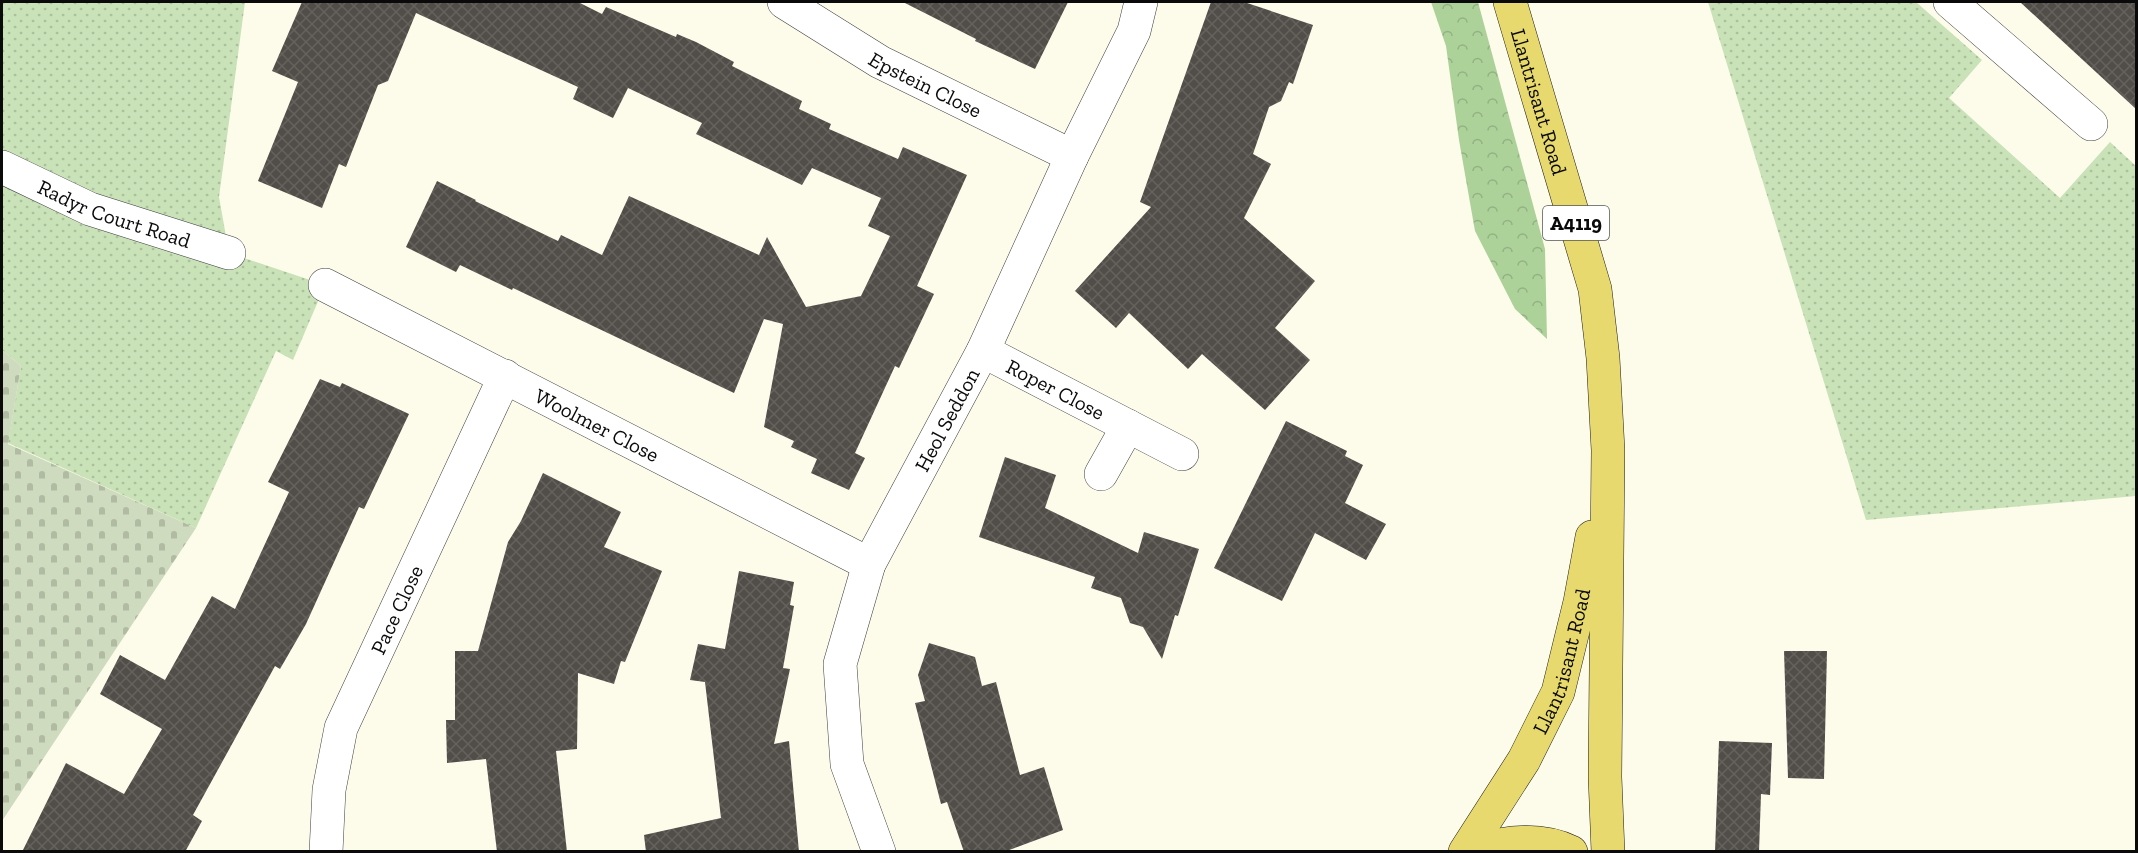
<svg xmlns="http://www.w3.org/2000/svg" width="2138" height="853" viewBox="0 0 2138 853" font-family="'Zilla Slab',serif">
	<style>
		.grass { fill: url(#grass-dots) }
		.forest { fill: url(#forest-crowns) }
		.cemetery { fill: url(#cemetery-stones) }
		.building { fill: url(#building-cross-hatch) }
		.lines { fill: none; stroke-linecap: round; stroke-linejoin: round }
		.minor-casing { stroke: #3d3d3d; stroke-width: 34 }
		.major-casing { stroke: #1b1b1b; stroke-width: 34 }
		.minor { stroke: #fff; stroke-width: 33 }
		.major { stroke: #e8d96e; stroke-width: 33 }
		.labels { text-anchor: middle; dominant-baseline: central; stroke-width: 6; stroke-linejoin: round; paint-order: stroke }
		.shield { fill: #fff; stroke: #545454; stroke-width: 1.5 }
		.shield-label { font-size: 20px; font-weight: bold; fill: #0a0a0a }
		.street-label { font-size: 21px; fill: #0a0a0a; stroke: #fff }
	</style>
	<defs>
		<pattern id="grass-dots" width="8" height="8" patternUnits="userSpaceOnUse" patternTransform="scale(1.5)"><rect width="8" height="8" fill="#c9e2b8"/><path d="M2 2h.1M6 6h.1" fill="none" stroke="#abc19d" stroke-width="1.8" stroke-linecap="round"/></pattern>
		<pattern id="forest-crowns" width="20" height="18" patternUnits="userSpaceOnUse" patternTransform="scale(1.5)"><rect width="20" height="18" fill="#acd199"/><path d="M2 6a3 3 0 1 1 6 0M12 15a3 3 0 1 1 6 0" fill="none" stroke="#93b282"/></pattern>
		<pattern id="cemetery-stones" width="16" height="16" patternUnits="userSpaceOnUse" patternTransform="scale(1.5)"><rect width="16" height="16" fill="#cedbbe"/><path d="M2 7V4a2 2 0 0 1 4 0v3zM10 15v-3a2 2 0 0 1 4 0v3z" fill="#b0bba2"/></pattern>
		<pattern id="building-cross-hatch" width="8" height="8" patternUnits="userSpaceOnUse" patternTransform="scale(1.5)"><rect width="8" height="8" fill="#514d48"/><path d="M0 0l8 8M0 8l8-8" fill="none" stroke="#65625e"/></pattern>
	</defs>
	<rect width="100%" height="100%" fill="#fdfbea"/>
	<g class="grass">
		<path d="M 2,2 L 245,2 L 219,197 L 229,253 L 325,285 L 293,360 L 276,351 L 196,528 L 8,443 L 21,366 L 2,350 Z"/>
		<path d="M 1708,2 L 1916,2 L 1982,60 L 1949,98 L 2060,198 L 2110,142 L 2136,166 L 2136,496 L 1866,520 Z"/>
	</g>
	<path class="forest" d="M 1431,2 L 1478,2 L 1545,249 L 1547,339 L 1515,309 L 1475,231 L 1459,140 L 1446,46 Z"/>
	<path class="cemetery" d="M 2,350 L 21,366 L 8,444 L 196,528 L 2,821 Z"/>
	<g class="building">
		<path d="M 302,2 L 578,2 L 602,14 L 606,7 L 676,37 L 677,34 L 696,42 L 734,62 L 732,66 L 802,101 L 799,109 L 831,124 L 829,129 L 898,159 L 903,147 L 967,175 L 917,286 L 934,294 L 899,368 L 895,366 L 855,453 L 865,458 L 849,490 L 811,473 L 817,459 L 791,447 L 794,441 L 764,427 L 783,324 L 764,319 L 734,393 L 513,288 L 512,290 L 460,265 L 456,272 L 406,247 L 437,181 L 476,200 L 475,201 L 558,241 L 561,235 L 602,255 L 629,196 L 759,255 L 767,237 L 806,307 L 861,296 L 890,236 L 868,226 L 881,198 L 812,168 L 802,185 L 696,134 L 702,123 L 628,88 L 613,118 L 573,99 L 578,87 L 416,13 L 388,81 L 378,85 L 346,167 L 339,164 L 322,208 L 258,181 L 298,82 L 272,71 Z"/>
		<path d="M 903,2 L 1068,2 L 1035,69 L 975,41 L 976,39 Z"/>
		<path d="M 1211,2 L 1244,2 L 1313,25 L 1293,84 L 1289,82 L 1281,101 L 1269,107 L 1253,154 L 1271,164 L 1244,218 L 1315,281 L 1275,328 L 1310,360 L 1265,410 L 1202,354 L 1188,369 L 1129,313 L 1116,328 L 1075,291 L 1151,207 L 1140,202 Z"/>
		<path d="M 2020,2 L 2136,2 L 2136,109 Z"/>
		<path d="M 320,379 L 340,387 L 342,383 L 409,414 L 364,509 L 359,507 L 306,624 L 280,669 L 275,666 L 193,815 L 202,821 L 185,852 L 22,852 L 66,763 L 124,794 L 162,729 L 100,694 L 120,655 L 165,680 L 212,596 L 235,609 L 289,492 L 268,482 Z"/>
		<path d="M 1286,421 L 1347,451 L 1345,456 L 1363,465 L 1345,503 L 1386,524 L 1366,560 L 1315,533 L 1282,601 L 1214,568 Z"/>
		<path d="M 1005,457 L 1056,475 L 1045,508 L 1138,553 L 1144,532 L 1199,549 L 1178,616 L 1175,615 L 1162,659 L 1143,627 L 1130,623 L 1121,598 L 1091,588 L 1095,577 L 979,537 Z"/>
		<path d="M 543,473 L 621,512 L 604,547 L 662,571 L 625,662 L 621,661 L 614,684 L 578,673 L 577,749 L 556,751 L 567,852 L 497,852 L 486,759 L 447,763 L 446,720 L 455,720 L 455,651 L 478,651 L 508,542 L 521,521 Z"/>
		<path d="M 739,571 L 794,582 L 790,605 L 794,606 L 783,668 L 790,669 L 774,744 L 789,741 L 799,852 L 646,852 L 644,835 L 721,818 L 705,682 L 690,680 L 698,644 L 725,649 Z"/>
		<path d="M 929,643 L 975,657 L 982,686 L 996,682 L 1020,775 L 1044,767 L 1063,830 L 1004,852 L 964,852 L 947,802 L 941,804 L 915,703 L 925,701 L 918,675 Z"/>
		<path d="M 1784,651 L 1827,651 L 1824,779 L 1788,778 Z"/>
		<path d="M 1719,741 L 1772,743 L 1770,795 L 1761,794 L 1759,852 L 1715,852 Z"/>
	</g>
	<g class="lines">
		<defs>
			<g id="minor">
				<path id="s1" d="M 784,2 L 880,62 L 1072,156"/>
				<path d="M 1950,2 L 2091,124"/>
				<path id="s2" d="M 2,167 L 90,209 L 229,253"/>
				<path id="s3" d="M 325,285 L 869,564"/>
				<path id="s4" d="M 983,351 L 1182,454"/>
				<path d="M 1101,474 L 1128,426"/>
				<path id="s5" d="M 326,852 L 329,790 L 341,728 L 505,376"/>
				<path id="s6" d="M 879,852 L 847,764 L 840,664 L 869,564 L 983,351 L 1072,156 L 1134,31 L 1141,2"/>
			</g>
			<g id="major">
				<path id="s7" d="M 1510,2 L 1595,289 L 1603,358 L 1608,450 L 1605,777 L 1608,852"/>
				<path id="s8" d="M 1465,852 L 1524,760 L 1558,692 L 1580,602 L 1592,537"/>
				<path d="M 1480,852 C 1506,839 1545,839 1571,852"/>
			</g>
		</defs>
		<use href="#minor" class="minor-casing"/>
		<use href="#major" class="major-casing"/>
		<use href="#minor" class="minor"/>
		<use href="#major" class="major"/>
	</g>
	<g class="labels">
		<rect class="shield" x="1543" y="206" width="66" height="34" rx="4.5"/>
		<g class="shield-label">
			<text x="1576" y="223">A4119</text>
		</g>
		<g class="street-label">
			<text stroke="none"><textPath href="#s1" startOffset="164">Epstein Close</textPath></text>
			<text stroke="none"><textPath href="#s7" startOffset="104">Llantrisant Road</textPath></text>
			<text stroke="none"><textPath href="#s2" startOffset="122">Radyr Court Road</textPath></text>
			<text stroke="none"><textPath href="#s4" startOffset="82">Roper Close</textPath></text>
			<text stroke="none"><textPath href="#s6" startOffset="462">Heol Seddon</textPath></text>
			<text stroke="none"><textPath href="#s3" startOffset="306">Woolmer Close</textPath></text>
			<text stroke="none"><textPath href="#s5" startOffset="256">Pace Close</textPath></text>
			<text stroke="none"><textPath href="#s8" startOffset="216">Llantrisant Road</textPath></text>
		</g>
	</g>
	<rect width="2138" height="853" fill="none" stroke="#0a0a0a" stroke-width="6"/>
</svg>
